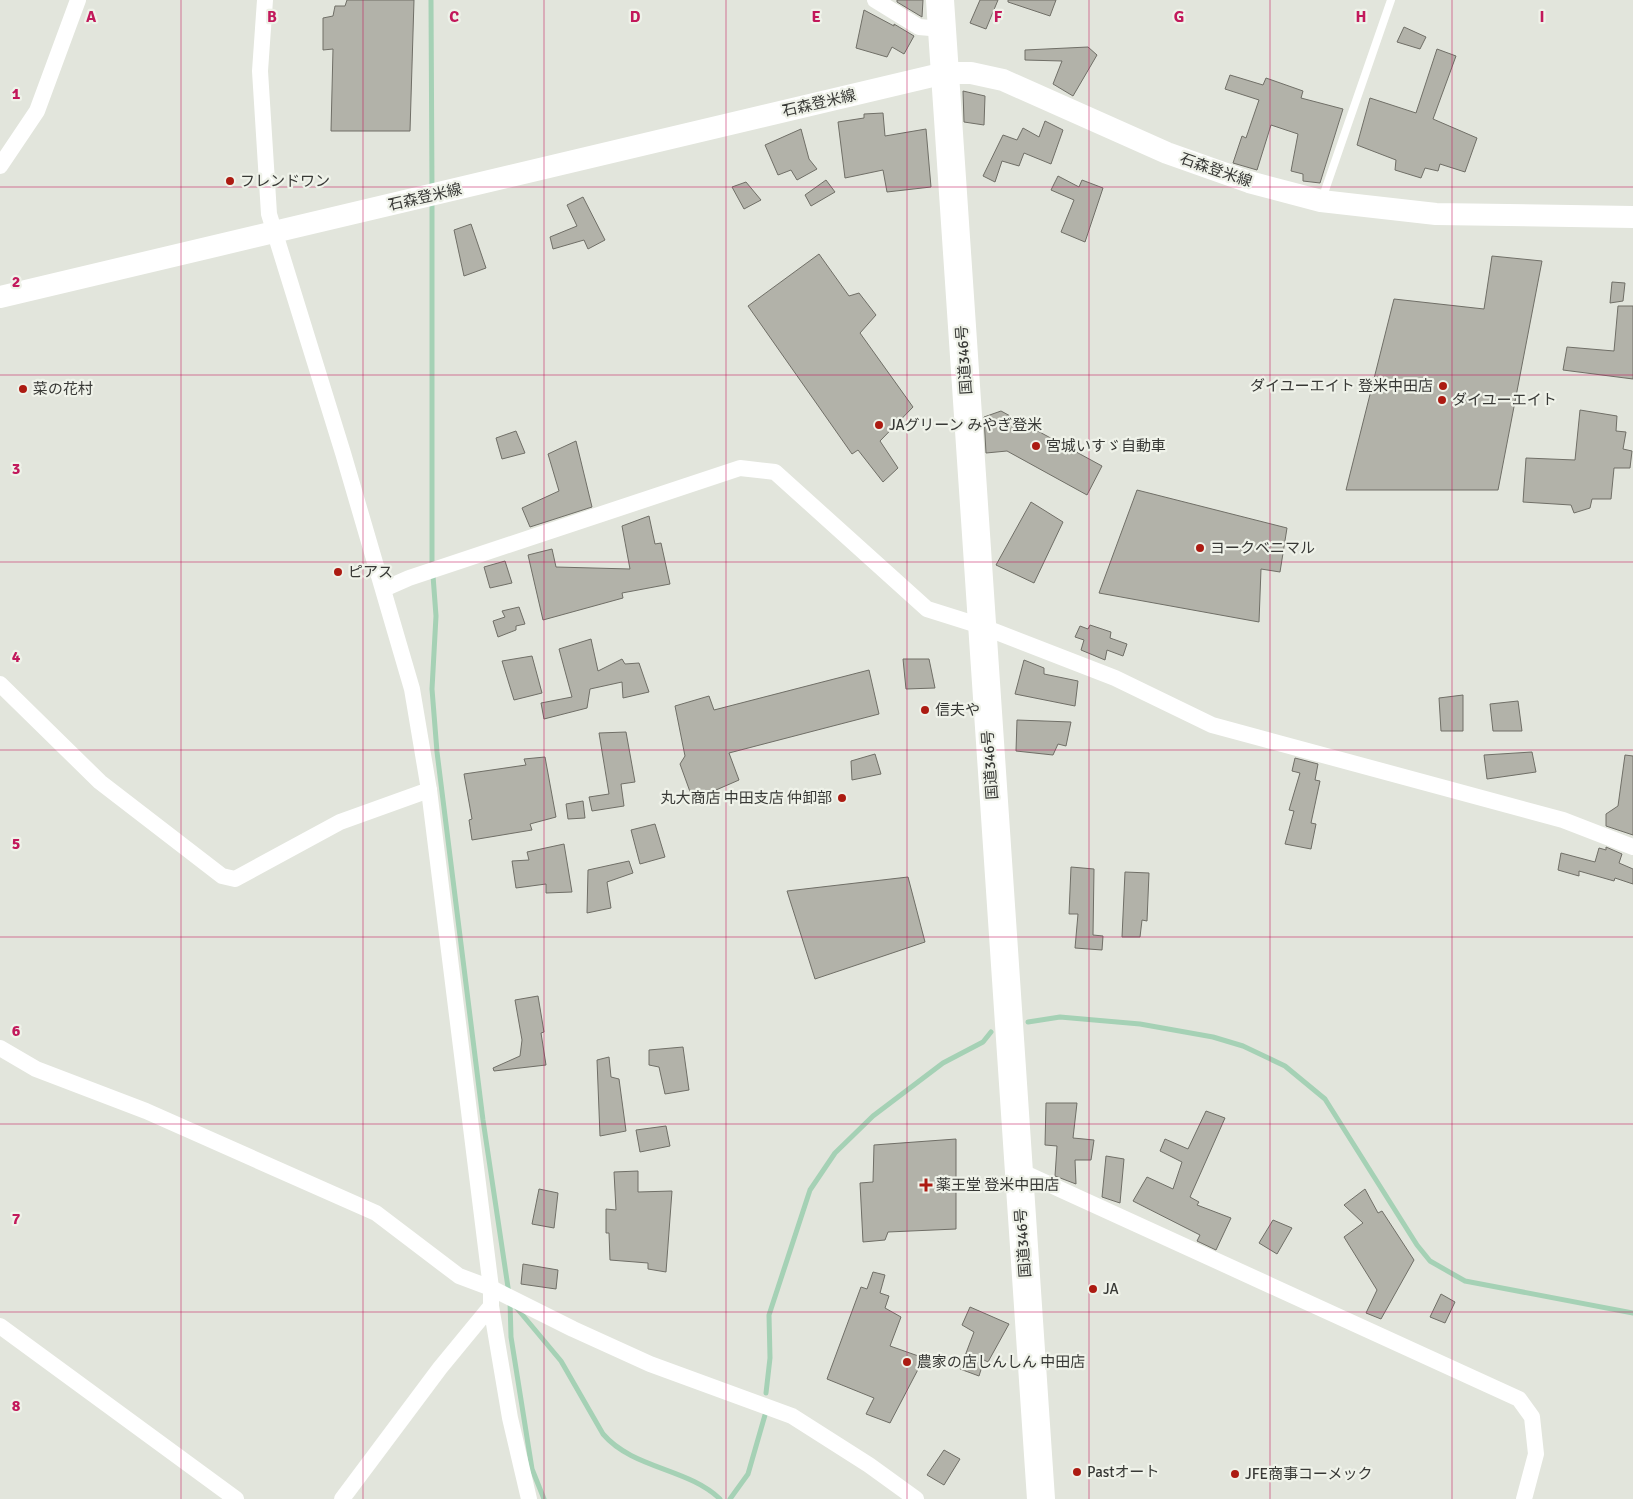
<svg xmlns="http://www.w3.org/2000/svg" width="1633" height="1499" viewBox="0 0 1633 1499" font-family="Signika,'Noto Sans JP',sans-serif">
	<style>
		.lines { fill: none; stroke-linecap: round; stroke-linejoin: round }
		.stream { stroke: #a5d1b5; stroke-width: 5 }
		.building { fill: #b2b2a9; stroke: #706f67 }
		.lane { stroke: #fff; stroke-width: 8 }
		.street { stroke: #fff; stroke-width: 16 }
		.secondary { stroke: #fff; stroke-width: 22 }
		.highway { stroke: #fff; stroke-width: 28 }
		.grid { fill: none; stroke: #c2185b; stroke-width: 1; stroke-opacity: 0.55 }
		.poi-dot { fill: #ac1b12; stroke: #eff2e9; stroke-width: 2 }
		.labels { text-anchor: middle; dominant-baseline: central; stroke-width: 4.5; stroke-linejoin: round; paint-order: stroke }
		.street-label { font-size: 15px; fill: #383936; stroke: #eff2e9 }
		.poi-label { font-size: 15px; fill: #383936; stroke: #eff2e9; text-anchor: start }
		.grid-label { font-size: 16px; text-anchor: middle; font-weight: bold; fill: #c2185b; stroke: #eff2e9; stroke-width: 4.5; stroke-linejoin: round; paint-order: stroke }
	</style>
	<rect width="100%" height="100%" fill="#e2e5dc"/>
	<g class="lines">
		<g class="stream">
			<path d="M 431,0 L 432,190"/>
			<path d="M 432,201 L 432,562 L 436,616 L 432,689 L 437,752 L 483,1120 L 509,1294"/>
			<path d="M 1028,1022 L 1060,1017 L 1140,1024 L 1213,1037 L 1243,1046 L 1285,1066 L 1325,1099 L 1417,1245 L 1430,1261 L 1465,1281 L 1633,1313"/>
			<path d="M 510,1301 L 511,1337 L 532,1469 L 544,1499"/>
			<path d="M 515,1306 L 561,1361 L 603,1434 C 633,1469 688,1468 720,1499"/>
			<path d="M 766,1393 L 770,1358 L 769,1315 L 810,1190 L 835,1153 L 873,1116 L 943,1063 L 983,1042 L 991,1032"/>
			<path d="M 730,1499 L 748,1474 L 765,1415"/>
		</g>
	</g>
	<g class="building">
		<path d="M 347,0 L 414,0 L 410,131 L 331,131 L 333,49 L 323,50 L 323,18 L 333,16 L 335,6 L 345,6 Z"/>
		<path d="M 897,0 L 923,0 L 922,17 L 897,2 Z"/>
		<path d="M 980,0 L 998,0 L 986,29 L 970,23 Z"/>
		<path d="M 1008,0 L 1056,0 L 1050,16 L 1008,2 Z"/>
		<path d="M 864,10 L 894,26 L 894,24 L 914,36 L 904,54 L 892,47 L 887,57 L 856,48 Z"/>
		<path d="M 1404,27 L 1426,37 L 1420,49 L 1397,42 Z"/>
		<path d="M 1088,47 L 1097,55 L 1073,96 L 1053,84 L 1062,61 L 1025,60 L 1025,50 Z"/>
		<path d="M 1437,49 L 1456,56 L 1433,119 L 1477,138 L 1465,172 L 1440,164 L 1438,171 L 1425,168 L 1421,178 L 1395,170 L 1396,160 L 1357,145 L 1370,98 L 1416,113 Z"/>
		<path d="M 1230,75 L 1263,85 L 1266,78 L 1303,91 L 1301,98 L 1343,109 L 1320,183 L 1303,181 L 1303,174 L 1291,171 L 1298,134 L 1271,125 L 1257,170 L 1233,163 L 1242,136 L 1246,138 L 1259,100 L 1225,89 Z"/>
		<path d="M 963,91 L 985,96 L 984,125 L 964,122 Z"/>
		<path d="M 883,113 L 885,136 L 926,129 L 931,187 L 887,192 L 883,170 L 845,178 L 838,122 L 864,118 L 864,114 Z"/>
		<path d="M 1045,121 L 1063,130 L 1051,164 L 1024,153 L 1019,166 L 1002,161 L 995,182 L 983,176 L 1003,135 L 1017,140 L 1023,128 L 1039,137 Z"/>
		<path d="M 801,129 L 809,159 L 817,169 L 797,180 L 791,170 L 778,175 L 765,145 Z"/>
		<path d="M 1058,176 L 1079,187 L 1082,180 L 1103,188 L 1085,242 L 1061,232 L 1074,200 L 1051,190 Z"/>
		<path d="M 826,180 L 835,192 L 811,206 L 805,195 Z"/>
		<path d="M 746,182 L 761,200 L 744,209 L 732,187 Z"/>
		<path d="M 583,197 L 605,240 L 588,249 L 584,240 L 553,249 L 550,237 L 577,226 L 567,205 Z"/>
		<path d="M 471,224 L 486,268 L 464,276 L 454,230 Z"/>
		<path d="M 819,254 L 849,296 L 859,293 L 876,315 L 860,333 L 913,407 L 880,441 L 898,468 L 883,482 L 858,450 L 852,454 L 748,306 Z"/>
		<path d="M 1492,256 L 1542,261 L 1498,490 L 1346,490 L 1394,299 L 1484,309 Z"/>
		<path d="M 1612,282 L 1625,283 L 1623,301 L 1610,303 Z"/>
		<path d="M 1618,306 L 1633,306 L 1633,379 L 1563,370 L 1567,347 L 1614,351 Z"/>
		<path d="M 1580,410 L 1617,416 L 1616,431 L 1626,432 L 1623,449 L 1632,451 L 1630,468 L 1614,468 L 1611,499 L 1592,499 L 1590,508 L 1574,513 L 1571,505 L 1523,502 L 1526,458 L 1575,460 Z"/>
		<path d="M 1001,411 L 1102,466 L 1087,495 L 1007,451 L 986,453 L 984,417 Z"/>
		<path d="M 516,431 L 525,453 L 502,459 L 496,438 Z"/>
		<path d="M 576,441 L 592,507 L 530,527 L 522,508 L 559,491 L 548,454 Z"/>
		<path d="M 1137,490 L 1287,528 L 1280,572 L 1261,569 L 1259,622 L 1099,593 Z"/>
		<path d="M 1031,502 L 1063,522 L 1034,583 L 996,565 Z"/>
		<path d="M 649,516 L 655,544 L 661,543 L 670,584 L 622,593 L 623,598 L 543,620 L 528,555 L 552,549 L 556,567 L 630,569 L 622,526 Z"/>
		<path d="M 505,561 L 512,583 L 490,588 L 484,567 Z"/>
		<path d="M 519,607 L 525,624 L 516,626 L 516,630 L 498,637 L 493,621 L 505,617 L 502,611 Z"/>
		<path d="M 1090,625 L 1111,632 L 1110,638 L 1127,644 L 1123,656 L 1107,650 L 1105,660 L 1081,650 L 1084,640 L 1075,637 L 1080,626 L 1088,629 Z"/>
		<path d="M 591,639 L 598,671 L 622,659 L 625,664 L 639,663 L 649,692 L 623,698 L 622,682 L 590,689 L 587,708 L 544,719 L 541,703 L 572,697 L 559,649 Z"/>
		<path d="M 532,656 L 542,693 L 514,700 L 502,661 Z"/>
		<path d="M 903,659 L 929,659 L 935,688 L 906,689 Z"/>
		<path d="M 1024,660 L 1044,668 L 1044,674 L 1078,681 L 1075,706 L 1015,694 Z"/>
		<path d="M 869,670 L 879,714 L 729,753 L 739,780 L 693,800 L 680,764 L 685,756 L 675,706 L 709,696 L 714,710 Z"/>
		<path d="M 1463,695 L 1463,731 L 1441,731 L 1439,698 Z"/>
		<path d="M 1518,701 L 1522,731 L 1493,731 L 1490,704 Z"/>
		<path d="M 1017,720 L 1071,722 L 1066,746 L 1058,744 L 1053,755 L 1016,751 Z"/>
		<path d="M 626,732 L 635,782 L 621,784 L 624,806 L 592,811 L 589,797 L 609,794 L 599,733 Z"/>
		<path d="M 1532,752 L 1536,772 L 1487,779 L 1484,755 Z"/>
		<path d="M 875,754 L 881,774 L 852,780 L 851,761 Z"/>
		<path d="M 1625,755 L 1633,756 L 1633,835 L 1606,826 L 1606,814 L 1618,806 Z"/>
		<path d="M 545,757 L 556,817 L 530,824 L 532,830 L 472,840 L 469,820 L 472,819 L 464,774 L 526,765 L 524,759 Z"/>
		<path d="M 1295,758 L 1318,764 L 1315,780 L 1320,781 L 1311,823 L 1316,824 L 1311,849 L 1285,844 L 1294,811 L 1289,810 L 1300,773 L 1292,771 Z"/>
		<path d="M 583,801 L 585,818 L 568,819 L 566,804 Z"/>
		<path d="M 655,824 L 665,857 L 640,864 L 631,830 Z"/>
		<path d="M 564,844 L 572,892 L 546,893 L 546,884 L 516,888 L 512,861 L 529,860 L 527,852 Z"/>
		<path d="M 1606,847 L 1622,854 L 1619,863 L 1633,869 L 1633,884 L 1615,878 L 1614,881 L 1579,871 L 1579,876 L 1558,870 L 1561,853 L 1595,862 L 1599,848 L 1606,850 Z"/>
		<path d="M 629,861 L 633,873 L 607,882 L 611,908 L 587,913 L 588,870 Z"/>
		<path d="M 1071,867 L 1094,869 L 1093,935 L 1103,936 L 1102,950 L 1075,948 L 1078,914 L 1069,914 Z"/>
		<path d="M 1125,872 L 1149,873 L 1147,921 L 1142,920 L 1140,937 L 1122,937 Z"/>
		<path d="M 908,877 L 925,942 L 815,979 L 787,891 Z"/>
		<path d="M 538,996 L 544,1032 L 541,1033 L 546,1065 L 494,1071 L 493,1068 L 520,1056 L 522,1040 L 515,1000 Z"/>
		<path d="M 683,1047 L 689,1090 L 665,1094 L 659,1067 L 649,1065 L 649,1050 Z"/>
		<path d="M 609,1057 L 611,1077 L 619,1079 L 626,1131 L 600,1136 L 597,1060 Z"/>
		<path d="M 1046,1103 L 1077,1103 L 1073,1138 L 1094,1140 L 1091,1160 L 1075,1160 L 1076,1184 L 1055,1176 L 1057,1146 L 1045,1145 Z"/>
		<path d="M 1206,1111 L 1225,1118 L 1190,1197 L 1199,1202 L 1197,1205 L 1231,1218 L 1216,1250 L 1197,1241 L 1200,1235 L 1133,1201 L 1147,1177 L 1173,1189 L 1182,1162 L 1160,1151 L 1165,1139 L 1188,1149 Z"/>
		<path d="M 666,1126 L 670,1146 L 640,1152 L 636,1130 Z"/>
		<path d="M 956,1139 L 956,1229 L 888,1232 L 885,1240 L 863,1242 L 860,1183 L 873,1182 L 874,1145 Z"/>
		<path d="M 1106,1156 L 1124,1159 L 1120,1203 L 1102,1197 Z"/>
		<path d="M 638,1171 L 638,1192 L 672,1191 L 666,1272 L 648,1269 L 648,1263 L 610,1260 L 609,1233 L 606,1233 L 606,1209 L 616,1210 L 614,1172 Z"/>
		<path d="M 539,1189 L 558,1193 L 554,1228 L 532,1224 Z"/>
		<path d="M 1365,1189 L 1378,1213 L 1382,1211 L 1414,1260 L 1381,1319 L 1366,1313 L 1377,1290 L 1344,1237 L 1363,1223 L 1344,1205 Z"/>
		<path d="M 1273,1220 L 1292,1228 L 1277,1254 L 1259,1243 Z"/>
		<path d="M 523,1264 L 558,1270 L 556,1289 L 521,1284 Z"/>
		<path d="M 873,1272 L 885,1275 L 880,1293 L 889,1296 L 885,1308 L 901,1317 L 890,1346 L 924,1358 L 890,1423 L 866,1414 L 874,1398 L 827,1379 L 861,1287 L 867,1289 Z"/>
		<path d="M 1441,1294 L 1455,1302 L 1445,1323 L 1430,1317 Z"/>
		<path d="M 970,1307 L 1009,1324 L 988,1362 L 984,1360 L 979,1376 L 960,1369 L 974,1332 L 962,1325 Z"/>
		<path d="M 944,1450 L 960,1459 L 944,1485 L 927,1475 Z"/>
	</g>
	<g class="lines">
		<path class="lane" d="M 1322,199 L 1391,0"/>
		<g class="street">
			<path d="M 265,0 L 260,71 L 269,214 L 343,453 L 412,689 L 429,790 L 491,1288 L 491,1306 L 510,1418 L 529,1499"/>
			<path d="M 875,0 L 919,27 L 942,29"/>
			<path d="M 0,166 L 37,111 L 78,0"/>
			<path d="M 384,589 L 409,578 L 740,468 L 775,472 L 927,609 L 981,626 L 1115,678 L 1212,725 L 1563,820 L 1633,847"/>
			<path d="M 0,684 L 100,782 L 222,876 L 235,879 L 340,822 L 429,790"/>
			<path d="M 0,1048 L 36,1069 L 146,1111 L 376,1213 L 459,1276 L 491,1288 L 573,1329 L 650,1364 L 792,1416 L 869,1465 L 916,1499"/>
			<path d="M 1018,1170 L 1519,1399 L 1532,1417 L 1536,1454 L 1524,1499"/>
			<path d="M 0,1326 L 236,1499"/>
			<path d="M 342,1499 L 440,1368 L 491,1306"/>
		</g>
		<path class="secondary" d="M 0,297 L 945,73 L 971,73 L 1003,80 L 1167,153 L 1249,182 L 1321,201 L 1436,214 L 1633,217"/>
		<path class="highway" d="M 940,0 L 1041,1499"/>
	</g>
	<path class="grid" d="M 181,0 L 181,1499M 363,0 L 363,1499M 544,0 L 544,1499M 726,0 L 726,1499M 907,0 L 907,1499M 1089,0 L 1089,1499M 1270,0 L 1270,1499M 1452,0 L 1452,1499M 0,187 L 1633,187M 0,375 L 1633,375M 0,562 L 1633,562M 0,750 L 1633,750M 0,937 L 1633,937M 0,1124 L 1633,1124M 0,1312 L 1633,1312"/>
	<g class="poi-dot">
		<circle cx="230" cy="181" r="5"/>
		<circle cx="1443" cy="386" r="5"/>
		<circle cx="23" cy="389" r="5"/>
		<circle cx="1442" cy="400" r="5"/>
		<circle cx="879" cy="425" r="5"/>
		<circle cx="1036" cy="446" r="5"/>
		<circle cx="1200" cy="548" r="5"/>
		<circle cx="338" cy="572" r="5"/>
		<circle cx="925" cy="710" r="5"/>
		<circle cx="842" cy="798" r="5"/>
		<path d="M923.5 1177.5h5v5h5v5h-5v5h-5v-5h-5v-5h5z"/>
		<circle cx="1093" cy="1289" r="5"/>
		<circle cx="907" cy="1362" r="5"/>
		<circle cx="1077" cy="1472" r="5"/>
		<circle cx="1235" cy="1474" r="5"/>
	</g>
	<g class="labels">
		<g class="street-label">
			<text transform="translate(819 103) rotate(-13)">石森登米線</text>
			<text transform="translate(1216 170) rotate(19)">石森登米線</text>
			<text transform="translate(425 197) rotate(-13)">石森登米線</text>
			<text transform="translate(964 360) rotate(-94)">国道346号</text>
			<text transform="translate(990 765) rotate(-94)">国道346号</text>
			<text transform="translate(1023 1243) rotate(-94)">国道346号</text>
		</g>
		<g class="poi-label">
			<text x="240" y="181">フレンドワン</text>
			<text x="1433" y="386" text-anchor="end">ダイユーエイト 登米中田店</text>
			<text x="33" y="389">菜の花村</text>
			<text x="1452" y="400">ダイユーエイト</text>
			<text x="889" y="425">JAグリーン みやぎ登米</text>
			<text x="1046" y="446">宮城いすゞ自動車</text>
			<text x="1210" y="548">ヨークベニマル</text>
			<text x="348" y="572">ピアス</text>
			<text x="935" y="710">信夫や</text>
			<text x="832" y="798" text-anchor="end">丸大商店 中田支店 仲卸部</text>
			<text x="936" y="1185">薬王堂 登米中田店</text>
			<text x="1103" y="1289">JA</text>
			<text x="917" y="1362">農家の店しんしん 中田店</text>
			<text x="1087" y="1472">Pastオート</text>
			<text x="1245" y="1474">JFE商事コーメック</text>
		</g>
	</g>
	<g class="grid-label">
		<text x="91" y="22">A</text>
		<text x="272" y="22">B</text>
		<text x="454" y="22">C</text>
		<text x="635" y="22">D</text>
		<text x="816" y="22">E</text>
		<text x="998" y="22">F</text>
		<text x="1179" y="22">G</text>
		<text x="1361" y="22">H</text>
		<text x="1542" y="22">I</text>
		<text x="16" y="99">1</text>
		<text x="16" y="287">2</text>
		<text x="16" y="474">3</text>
		<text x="16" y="662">4</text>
		<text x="16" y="849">5</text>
		<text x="16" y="1036">6</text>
		<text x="16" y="1224">7</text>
		<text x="16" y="1411">8</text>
	</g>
</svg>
